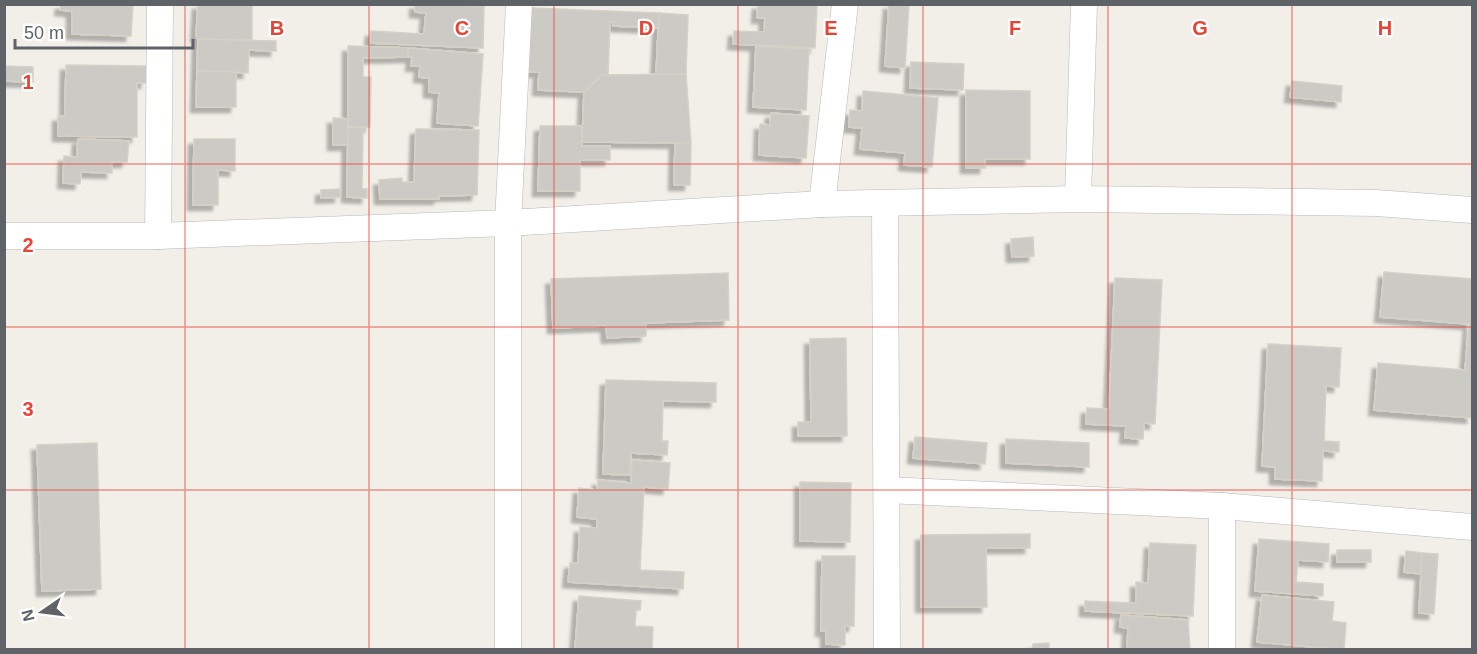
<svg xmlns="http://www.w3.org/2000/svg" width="1477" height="654" viewBox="0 0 1477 654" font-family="Helvetica,sans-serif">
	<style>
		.building { fill: #cccac5; stroke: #d6d1c6; stroke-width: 1.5; filter: url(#shadow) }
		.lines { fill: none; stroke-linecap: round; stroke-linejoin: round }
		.street-casing { stroke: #b5b8bc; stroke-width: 27 }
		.street { stroke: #fff; stroke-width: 26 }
		.grid { fill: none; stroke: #ea4335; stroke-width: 1.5; stroke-opacity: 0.55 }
		.grid-label { font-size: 20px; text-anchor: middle; font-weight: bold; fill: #ea4335; stroke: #fff; stroke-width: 4.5; stroke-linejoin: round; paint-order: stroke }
	</style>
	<defs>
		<filter id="shadow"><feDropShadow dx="-5.5" dy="5.5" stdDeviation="1.5" flood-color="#0004"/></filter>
	</defs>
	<rect width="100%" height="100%" fill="#f1efe8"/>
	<g class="building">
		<path d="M 61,4 L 133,4 L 131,36 L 72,34 L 72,11 L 60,10 Z"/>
		<path d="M 198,4 L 252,4 L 252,41 L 198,39 L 196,36 Z"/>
		<path d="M 415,4 L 484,6 L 483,48 L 370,43 L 371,31 L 424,34 L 426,13 L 415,12 Z"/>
		<path d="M 758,4 L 817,4 L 815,48 L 733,44 L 734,31 L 764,32 L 765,18 L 757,18 Z"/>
		<path d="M 889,4 L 909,4 L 905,68 L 885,66 Z"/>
		<path d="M 532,8 L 659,13 L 658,28 L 613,26 L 613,22 L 610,22 L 608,75 L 602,75 L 584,92 L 538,90 L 539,72 L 529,72 Z"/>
		<path d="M 659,13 L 688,15 L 686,74 L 656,75 Z"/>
		<path d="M 198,39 L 276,41 L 276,51 L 249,50 L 248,73 L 197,71 Z"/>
		<path d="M 348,46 L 408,48 L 408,57 L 363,58 L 363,77 L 371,77 L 370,127 L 348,127 Z"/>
		<path d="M 756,46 L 809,49 L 806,110 L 753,107 Z"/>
		<path d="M 408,48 L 483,54 L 478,126 L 437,123 L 439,93 L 429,92 L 429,78 L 419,77 L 420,66 L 411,66 L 412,57 L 408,57 Z"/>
		<path d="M 911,62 L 964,64 L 963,90 L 910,88 Z"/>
		<path d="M 66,65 L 147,66 L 146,83 L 137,83 L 137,137 L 58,136 L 58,116 L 65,116 Z"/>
		<path d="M 4,66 L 33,67 L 33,82 L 4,81 Z"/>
		<path d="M 197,71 L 236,72 L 236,107 L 196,107 Z"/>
		<path d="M 686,74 L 691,143 L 582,142 L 584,92 L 602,75 Z"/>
		<path d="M 1292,81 L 1342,86 L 1341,102 L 1290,97 Z"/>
		<path d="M 966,90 L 1030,91 L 1030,159 L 985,159 L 985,168 L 966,168 Z"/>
		<path d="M 863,91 L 938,98 L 932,167 L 904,165 L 905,153 L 860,149 L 862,128 L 849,127 L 850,110 L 862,111 Z"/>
		<path d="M 771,113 L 809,116 L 806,158 L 759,155 L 760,124 L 770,125 Z"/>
		<path d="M 333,118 L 348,119 L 348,145 L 333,145 Z"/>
		<path d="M 540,126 L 582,126 L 582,146 L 610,146 L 610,160 L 580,160 L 580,191 L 538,191 Z"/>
		<path d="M 348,127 L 363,128 L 362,189 L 367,189 L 367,198 L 347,197 Z"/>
		<path d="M 416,129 L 479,130 L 477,195 L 439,196 L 439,199 L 380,199 L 379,180 L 402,178 L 402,182 L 414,182 Z"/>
		<path d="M 78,139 L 129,141 L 127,162 L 112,162 L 112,173 L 81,172 L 80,184 L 63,183 L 64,156 L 77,157 Z"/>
		<path d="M 194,139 L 235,139 L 235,171 L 218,170 L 218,205 L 193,205 Z"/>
		<path d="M 675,143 L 691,143 L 690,185 L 674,185 Z"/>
		<path d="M 340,189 L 340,197 L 321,198 L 321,190 Z"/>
		<path d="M 1033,237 L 1034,256 L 1012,257 L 1011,239 Z"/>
		<path d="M 1384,272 L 1472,279 L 1472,418 L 1374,410 L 1378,363 L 1465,370 L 1469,324 L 1380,317 Z"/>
		<path d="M 728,273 L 729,320 L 646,323 L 646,336 L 607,338 L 606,326 L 553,328 L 551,279 Z"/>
		<path d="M 1115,278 L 1162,280 L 1155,424 L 1144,423 L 1143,439 L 1125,438 L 1126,426 L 1086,424 L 1087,408 L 1109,409 Z"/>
		<path d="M 846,338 L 847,436 L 798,436 L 798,422 L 811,422 L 810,339 Z"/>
		<path d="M 1268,344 L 1341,348 L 1339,387 L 1326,386 L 1324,441 L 1339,442 L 1339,452 L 1323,451 L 1322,481 L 1275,479 L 1275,467 L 1262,466 Z"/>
		<path d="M 606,380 L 716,383 L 716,402 L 663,401 L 662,441 L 668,441 L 667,455 L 631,453 L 630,475 L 603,474 Z"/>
		<path d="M 915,437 L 987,443 L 985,464 L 913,458 Z"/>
		<path d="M 1006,439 L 1089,443 L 1089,467 L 1006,463 Z"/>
		<path d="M 97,443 L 101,589 L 42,591 L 37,445 Z"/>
		<path d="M 632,460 L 670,463 L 668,489 L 644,487 L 640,570 L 684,572 L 683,589 L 568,582 L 570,563 L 578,563 L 580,527 L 597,528 L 597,519 L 577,517 L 579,488 L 597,490 L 598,480 L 631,483 Z"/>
		<path d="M 800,482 L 851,483 L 850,542 L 800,541 Z"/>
		<path d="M 1030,534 L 1030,548 L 986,548 L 987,607 L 921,607 L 921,535 Z"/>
		<path d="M 1259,539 L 1329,544 L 1328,562 L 1298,560 L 1296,582 L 1323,584 L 1323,596 L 1255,591 Z"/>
		<path d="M 1150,543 L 1196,545 L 1193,616 L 1085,611 L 1085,601 L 1136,603 L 1136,582 L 1148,583 Z"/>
		<rect x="1337" y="550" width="34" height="12"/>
		<path d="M 1406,551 L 1422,553 L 1421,574 L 1404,572 Z"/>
		<path d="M 1422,553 L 1438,554 L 1434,614 L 1419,613 Z"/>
		<path d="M 822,556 L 855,556 L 854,626 L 845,626 L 845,645 L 826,644 L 826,631 L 821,631 Z"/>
		<path d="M 1262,595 L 1334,602 L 1332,621 L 1346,623 L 1344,650 L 1257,642 Z"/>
		<path d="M 579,596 L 641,601 L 640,610 L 636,610 L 635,626 L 653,627 L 652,650 L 575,650 Z"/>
		<path d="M 1121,615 L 1188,620 L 1190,650 L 1127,650 L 1128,628 L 1120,627 Z"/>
		<path d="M 1049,643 L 1049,650 L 1032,650 L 1033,644 Z"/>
	</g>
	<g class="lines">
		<defs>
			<g id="street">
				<path d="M 1078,199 L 1084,4"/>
				<path d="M 822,204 L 845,4"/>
				<path d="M 885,204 L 887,650"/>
				<path d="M 4,236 L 158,236 L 508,223 L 822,204 L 1078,199 L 1376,203 L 1472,210"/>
				<path d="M 158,236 L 160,4"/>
				<path d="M 887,490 L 1222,506 L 1472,527"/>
				<path d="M 1222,506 L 1222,650"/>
				<path d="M 508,650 L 508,223 L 519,4"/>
			</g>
		</defs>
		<use href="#street" class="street-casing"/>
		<use href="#street" class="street"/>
	</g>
	<path class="grid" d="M 185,4 L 185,650M 369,4 L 369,650M 554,4 L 554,650M 738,4 L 738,650M 923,4 L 923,650M 1108,4 L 1108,650M 1292,4 L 1292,650M 4,164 L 1472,164M 4,327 L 1472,327M 4,490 L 1472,490"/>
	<g class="grid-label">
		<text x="277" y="35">B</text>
		<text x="462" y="35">C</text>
		<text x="646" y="35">D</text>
		<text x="831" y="35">E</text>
		<text x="1015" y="35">F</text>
		<text x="1200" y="35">G</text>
		<text x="1385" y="35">H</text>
		<text x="28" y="89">1</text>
		<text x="28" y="252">2</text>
		<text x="28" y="416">3</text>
	</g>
	<rect width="1477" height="654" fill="none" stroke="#5f6368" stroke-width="12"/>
	<g transform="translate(42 612) rotate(256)" stroke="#ffffff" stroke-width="4.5" paint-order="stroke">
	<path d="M0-4.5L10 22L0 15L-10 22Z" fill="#5f6368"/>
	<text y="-9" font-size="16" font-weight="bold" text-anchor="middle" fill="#5f6368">N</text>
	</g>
	<path d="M15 39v9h178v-9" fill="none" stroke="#5f6368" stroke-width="3"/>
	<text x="24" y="39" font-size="18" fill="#5f6368" stroke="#ffffff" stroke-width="4.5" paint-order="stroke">50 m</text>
</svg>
